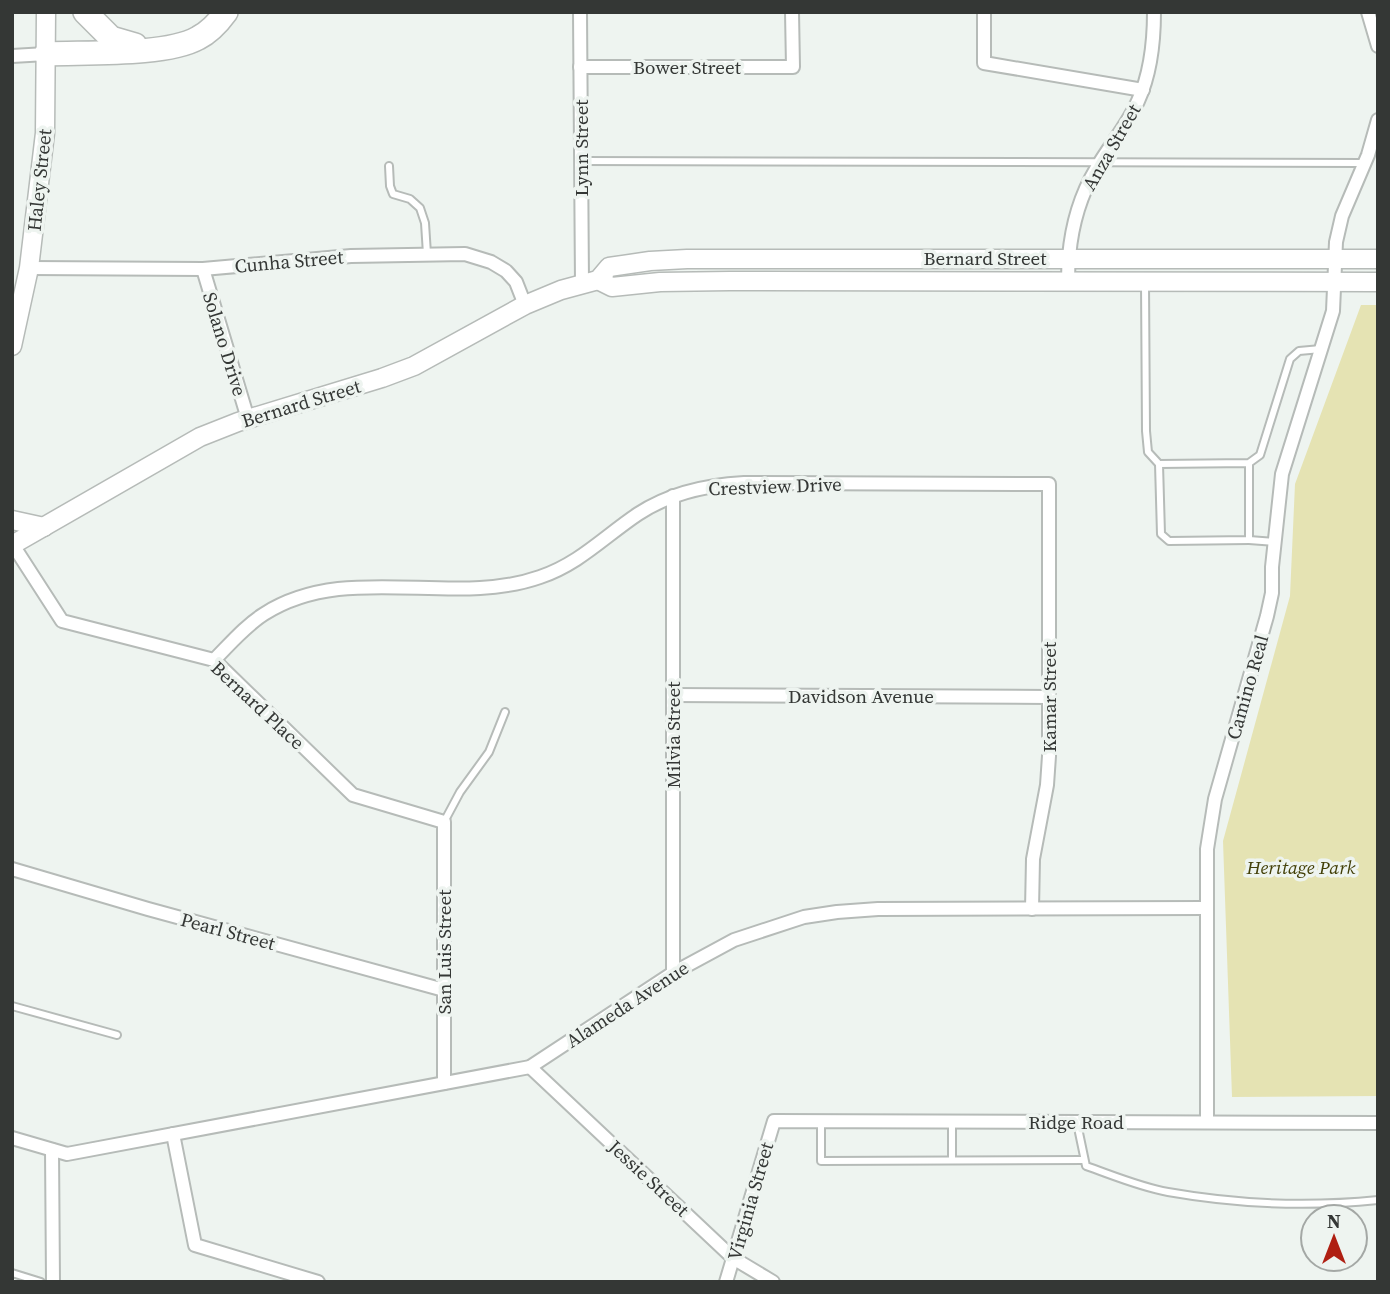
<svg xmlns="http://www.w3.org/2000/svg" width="1390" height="1294" viewBox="0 0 1390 1294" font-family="'Source Serif 4',serif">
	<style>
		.green { fill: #e5e3b3 }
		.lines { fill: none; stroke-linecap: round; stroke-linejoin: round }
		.lane-casing { stroke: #b6bbb8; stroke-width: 10 }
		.street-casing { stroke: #b6bbb8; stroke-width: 16 }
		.secondary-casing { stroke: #b6bbb8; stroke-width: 21 }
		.highway-casing { stroke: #b6bbb8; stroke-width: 26 }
		.lane { stroke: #fff; stroke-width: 6 }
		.street { stroke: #fff; stroke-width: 12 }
		.secondary { stroke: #fff; stroke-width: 18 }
		.highway { stroke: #fff; stroke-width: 23 }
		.labels { text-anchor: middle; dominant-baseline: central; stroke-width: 7; stroke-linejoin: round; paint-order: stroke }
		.street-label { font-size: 19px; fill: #343735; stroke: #eef4f0 }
		.park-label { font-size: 19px; font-style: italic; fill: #423f07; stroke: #eef4f0 }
	</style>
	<rect width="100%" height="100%" fill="#eef4f0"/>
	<path class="green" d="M 1361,305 L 1378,305 L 1378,1096 L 1232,1097 L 1223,841 L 1290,596 L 1295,484 Z"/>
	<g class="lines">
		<defs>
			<g id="lane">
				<path d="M 581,161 L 1363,163"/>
				<path d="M 389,166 L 390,186 L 393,194 L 410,199 L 420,208 L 425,223 L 427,254"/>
				<path d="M 1145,283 L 1146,431 L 1148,452 L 1159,464"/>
				<path d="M 1249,463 L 1249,540 L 1169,541 L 1161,534 L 1159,464 L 1249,463 L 1260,455 L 1290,359 L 1299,351 L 1321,349"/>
				<path d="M 1249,540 L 1275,542"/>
				<path d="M 444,822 L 460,792 L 489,752 L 505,712"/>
				<path d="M 12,1006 L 117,1035"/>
				<path d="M 821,1121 L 821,1161 L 1084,1160"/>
				<path d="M 952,1122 L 952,1160"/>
				<path d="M 1077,1123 L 1086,1166 C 1112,1175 1140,1187 1168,1192 C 1236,1204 1309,1207 1378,1200"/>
				<path d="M 12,1273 L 41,1282"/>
			</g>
			<g id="street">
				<path d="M 580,12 L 582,284"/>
				<path d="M 984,12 L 984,63 L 1143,90"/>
				<path d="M 1368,12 L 1378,46"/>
				<path d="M 12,56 L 46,54"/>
				<path d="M 580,67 L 793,67 L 792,12"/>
				<path d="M 29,268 L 203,269 L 351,256 L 465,254 L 491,262 L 506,271 L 516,282 L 525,305"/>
				<path d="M 203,269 L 248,419"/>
				<path d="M 1068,281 C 1068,241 1075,204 1096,169 C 1109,146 1127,126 1138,101 C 1151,73 1154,42 1154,12"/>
				<path d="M 673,496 L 673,973"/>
				<path d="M 13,545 L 62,621 L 214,660 L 353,795 L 444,822 L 444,1083"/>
				<path d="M 214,660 C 230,644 245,626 264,614 C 347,561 452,608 540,577 C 579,564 605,536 638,514 C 670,493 706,485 744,483 L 1049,484 L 1049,756 L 1047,785 L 1033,859 L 1032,909"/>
				<path d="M 673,695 L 1049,697"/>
				<path d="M 12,869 L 148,909 L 444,990"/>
				<path d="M 530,1067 L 733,1258 L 773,1282"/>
				<path d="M 1207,1122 L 1207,849 L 1215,799 L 1267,616 L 1272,593 L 1272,567 L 1282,474 L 1333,311 L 1336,242 L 1342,216 L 1368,155 L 1378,120"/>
				<path d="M 173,1134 L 195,1245 L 318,1282"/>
				<path d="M 12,1138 L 67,1154 L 530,1067 L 673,973 L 734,940 L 804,917 L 837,912 L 878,909 L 1206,908"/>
				<path d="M 52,1150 L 53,1282"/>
				<path d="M 726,1282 L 774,1121 L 1378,1123"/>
			</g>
			<g id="secondary">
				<path d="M 598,280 L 612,287 L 660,282 L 730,281 L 1378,282"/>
				<path d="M 12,346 L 29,268 L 45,133 L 46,12"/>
				<path d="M 12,520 L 44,527"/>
				<path d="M 12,545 L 200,437 L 238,422 L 382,378 L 414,366 L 525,305 L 561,290 L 598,280 L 609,267 L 650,261 L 687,259 L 1378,259"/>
			</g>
			<g id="highway">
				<path d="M 85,12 L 111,38 L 135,45"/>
				<path d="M 46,54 C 85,52 166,56 198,38 C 210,32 218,23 226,12"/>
			</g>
		</defs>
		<use href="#lane" class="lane-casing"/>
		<use href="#street" class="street-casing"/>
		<use href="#secondary" class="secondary-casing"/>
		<use href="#highway" class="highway-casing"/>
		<use href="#lane" class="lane"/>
		<use href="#street" class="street"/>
		<use href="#secondary" class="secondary"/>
		<use href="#highway" class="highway"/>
	</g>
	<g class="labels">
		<g class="street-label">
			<text x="687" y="67">Bower Street</text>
			<text transform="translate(1111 147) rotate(-60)">Anza Street</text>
			<text transform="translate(581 148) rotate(-90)">Lynn Street</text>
			<text transform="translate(39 180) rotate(-84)">Haley Street</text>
			<text x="985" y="258">Bernard Street</text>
			<text transform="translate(289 261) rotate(-5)">Cunha Street</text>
			<text transform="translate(225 344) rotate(73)">Solano Drive</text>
			<text transform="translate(301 403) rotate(-17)">Bernard Street</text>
			<text transform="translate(775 486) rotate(-2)">Crestview Drive</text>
			<text transform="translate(1247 687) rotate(-74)">Camino Real</text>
			<text x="861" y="696">Davidson Avenue</text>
			<text transform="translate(1049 697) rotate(-90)">Kamar Street</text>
			<text transform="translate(258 705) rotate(43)">Bernard Place</text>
			<text transform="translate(673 735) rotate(-90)">Milvia Street</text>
			<text transform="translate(228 931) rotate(15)">Pearl Street</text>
			<text transform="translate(444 952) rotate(-90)">San Luis Street</text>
			<text transform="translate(627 1004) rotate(-33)">Alameda Avenue</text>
			<text x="1076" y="1122">Ridge Road</text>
			<text transform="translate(649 1178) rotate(43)">Jessie Street</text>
			<text transform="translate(750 1201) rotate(-74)">Virginia Street</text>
		</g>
		<g class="park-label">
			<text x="1301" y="867">Heritage Park</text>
		</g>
	</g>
	<rect width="1390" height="1294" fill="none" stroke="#343735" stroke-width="28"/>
	<g transform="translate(1334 1238)"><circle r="33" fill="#eef4f0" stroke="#a4a8a5" stroke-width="2"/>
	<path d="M0-5L12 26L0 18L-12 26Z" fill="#af1f12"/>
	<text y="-10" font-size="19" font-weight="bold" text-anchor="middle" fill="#343735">N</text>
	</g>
</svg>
